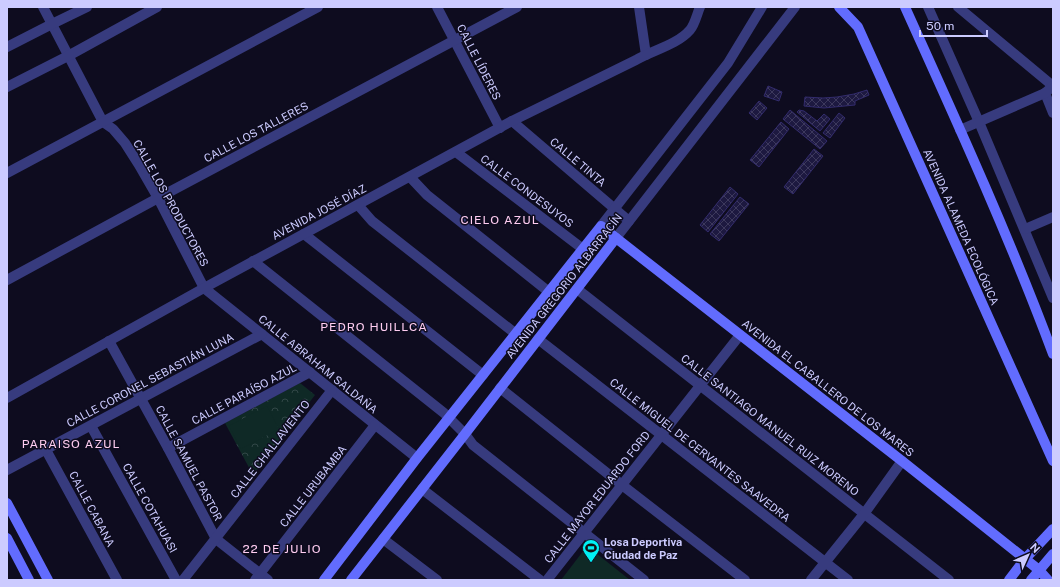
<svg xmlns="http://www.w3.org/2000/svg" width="1060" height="587" viewBox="0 0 1060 587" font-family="'Public Sans',sans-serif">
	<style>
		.forest { fill: url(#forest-crowns) }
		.pitch { fill: #0f2926 }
		.building { fill: url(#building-cross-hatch); stroke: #322b6c }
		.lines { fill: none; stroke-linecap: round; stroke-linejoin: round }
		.street { stroke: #373b7e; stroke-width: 10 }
		.secondary { stroke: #626cfe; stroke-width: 10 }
		.labels { text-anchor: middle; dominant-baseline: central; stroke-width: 3; stroke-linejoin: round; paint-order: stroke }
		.street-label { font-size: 11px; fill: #cccbff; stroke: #0e0c1f }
		.poi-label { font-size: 11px; font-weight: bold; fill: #cccbff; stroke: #0e0c1f; text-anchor: start }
		.neighbourhood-label { font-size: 12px; letter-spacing: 1px; fill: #ffcdf1; stroke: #0e0c1f }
	</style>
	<defs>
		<pattern id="forest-crowns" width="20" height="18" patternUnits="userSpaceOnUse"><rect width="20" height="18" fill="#0f2926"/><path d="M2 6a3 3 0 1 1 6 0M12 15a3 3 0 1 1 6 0" fill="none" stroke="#314747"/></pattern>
		<pattern id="building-cross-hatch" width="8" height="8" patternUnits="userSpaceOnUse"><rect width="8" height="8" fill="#1d1940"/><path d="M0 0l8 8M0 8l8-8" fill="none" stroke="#3d395d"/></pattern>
	</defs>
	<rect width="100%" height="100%" fill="#0e0c1f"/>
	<path class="forest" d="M 300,383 L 315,395 L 253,475 L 225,423 Z"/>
	<g class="pitch">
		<path d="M 267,406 L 279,429 L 241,449 L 229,426 Z"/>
		<path d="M 587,546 L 630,580 L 561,580 Z"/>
	</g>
	<g class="building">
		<path d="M 768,86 L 782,92 L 779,101 L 764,96 Z"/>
		<path d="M 867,90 L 869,95 L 855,101 L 855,105 L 824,108 L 804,106 L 805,97 L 823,98 L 837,97 L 854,94 Z"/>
		<path d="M 759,101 L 767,108 L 757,120 L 749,113 Z"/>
		<path d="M 790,110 L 827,141 L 820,149 L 783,119 Z"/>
		<path d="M 799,110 L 804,111 L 817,121 L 824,114 L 830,119 L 820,131 L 797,112 Z"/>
		<path d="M 839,113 L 845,118 L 830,138 L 823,133 Z"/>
		<path d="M 781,122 L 789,129 L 759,167 L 750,160 Z"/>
		<path d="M 814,149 L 823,156 L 793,194 L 784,187 Z"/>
		<path d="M 730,187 L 738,194 L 708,232 L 700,225 Z"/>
		<path d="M 740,197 L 749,204 L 719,241 L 710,234 Z"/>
	</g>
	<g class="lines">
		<g class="street">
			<path d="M 43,7 L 103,122 L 113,129 L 125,143 L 139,165 L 158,198 L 204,288 L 417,458"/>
			<path d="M 437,7 L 500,128"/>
			<path d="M 639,7 L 646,55"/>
			<path d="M 928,7 L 979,122 L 1053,298"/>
			<path d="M 958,7 L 1053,86"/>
			<path d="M 7,47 L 52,24 L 87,7"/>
			<path d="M 7,87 L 68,56 L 157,7"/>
			<path d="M 1045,93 L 1053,113"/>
			<path d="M 512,121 L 629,221"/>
			<path d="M 960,130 L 1045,93 L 1053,86"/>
			<path d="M 456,152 L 583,249"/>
			<path d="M 7,173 L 318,7"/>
			<path d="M 410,177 L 427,195 L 549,292"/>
			<path d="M 358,205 L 372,221 L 516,334"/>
			<path d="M 601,226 L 728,63 L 762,7"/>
			<path d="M 1025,229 L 1053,217"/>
			<path d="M 304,234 L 483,375"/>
			<path d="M 616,238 L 795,7"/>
			<path d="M 253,261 L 444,413 L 465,434 L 473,445 L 644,580"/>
			<path d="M 7,280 L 158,198 L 517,7"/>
			<path d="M 577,289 L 949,580"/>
			<path d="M 538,339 L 848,580"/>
			<path d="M 109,341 L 168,448 L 216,539 L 268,580"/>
			<path d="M 500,388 L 622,485 L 745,580"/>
			<path d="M 7,398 L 204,288 L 512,121 L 636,60 C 653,50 677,45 690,30 C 695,24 697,14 700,7"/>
			<path d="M 91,426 L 176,580"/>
			<path d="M 168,448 L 310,372"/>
			<path d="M 46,450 L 117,580"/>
			<path d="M 7,470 L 262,334"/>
			<path d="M 422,489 L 540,580"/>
			<path d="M 383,539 L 437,580"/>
			<path d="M 183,580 L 332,390"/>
			<path d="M 255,580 L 375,425"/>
			<path d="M 547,580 L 740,335"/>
			<path d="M 811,580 L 864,514 L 902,461"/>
		</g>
		<g class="secondary">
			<path d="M 839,7 L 858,27 L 1053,461"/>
			<path d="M 905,7 C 957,122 1009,236 1053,354"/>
			<path d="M 7,503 L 48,580"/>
			<path d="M 7,538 L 29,580"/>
			<path d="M 324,580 L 417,458 L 601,226 L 616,238 L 902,461 L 1039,570 L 1048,580"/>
			<path d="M 351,580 L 465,434 L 616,238"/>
			<path d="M 1009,580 L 1025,559 L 1053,529"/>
			<path d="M 1031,580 L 1053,554"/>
		</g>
	</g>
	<defs>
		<symbol id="stadium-pin" viewBox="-11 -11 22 30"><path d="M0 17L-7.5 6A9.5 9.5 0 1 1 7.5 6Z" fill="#01f1f4" stroke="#0e0c1f"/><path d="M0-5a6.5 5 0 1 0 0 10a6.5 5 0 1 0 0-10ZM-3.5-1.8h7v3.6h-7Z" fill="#111"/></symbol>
	</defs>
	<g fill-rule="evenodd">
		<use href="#stadium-pin" x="581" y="538" width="20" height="27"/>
	</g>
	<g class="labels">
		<g class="street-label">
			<text transform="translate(479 62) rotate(63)">CALLE LÍDERES</text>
			<text transform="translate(256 132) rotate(-28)">CALLE LOS TALLERES</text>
			<text transform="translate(578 162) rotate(40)">CALLE TINTA</text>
			<text transform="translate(527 191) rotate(37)">CALLE CONDESUYOS</text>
			<text transform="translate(171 203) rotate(61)">CALLE LOS PRODUCTORES</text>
			<text transform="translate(319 212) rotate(-28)">AVENIDA JOSÉ DÍAZ</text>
			<text transform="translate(961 227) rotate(66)">AVENIDA ALAMEDA ECOLÓGICA</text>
			<text transform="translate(564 286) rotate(-52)">AVENIDA GREGORIO ALBARRACÍN</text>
			<text transform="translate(318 364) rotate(39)">CALLE ABRAHAM SALDAÑA</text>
			<text transform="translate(150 380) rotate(-28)">CALLE CORONEL SEBASTIÁN LUNA</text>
			<text transform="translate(828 388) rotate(38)">AVENIDA EL CABALLERO DE LOS MARES</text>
			<text transform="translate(244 394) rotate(-28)">CALLE PARAÍSO AZUL</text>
			<text transform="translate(770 425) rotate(38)">CALLE SANTIAGO MANUEL RUIZ MORENO</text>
			<text transform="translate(270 449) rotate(-52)">CALLE CHALLAVIENTO</text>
			<text transform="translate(700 450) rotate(38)">CALLE MIGUEL DE CERVANTES SAAVEDRA</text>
			<text transform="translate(189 463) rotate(62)">CALLE SAMUEL PASTOR</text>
			<text transform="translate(313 486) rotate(-52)">CALLE URUBAMBA</text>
			<text transform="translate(597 497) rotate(-52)">CALLE MAYOR EDUARDO FORD</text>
			<text transform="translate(150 508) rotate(61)">CALLE COTAHUASI</text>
			<text transform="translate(92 509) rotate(62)">CALLE CABANA</text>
		</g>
		<g class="poi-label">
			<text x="604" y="542">Losa Deportiva<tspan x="604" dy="13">Ciudad de Paz</tspan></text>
		</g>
		<g class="neighbourhood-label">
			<text x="500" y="220">CIELO AZUL</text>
			<text x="374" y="327">PEDRO HUILLCA</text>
			<text x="71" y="444">PARAISO AZUL</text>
			<text x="282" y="549">22 DE JULIO</text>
		</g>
	</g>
	<rect width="1060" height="587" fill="none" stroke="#cccbff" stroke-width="16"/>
	<g transform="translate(1028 555) rotate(45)" stroke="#0e0c1f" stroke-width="3" paint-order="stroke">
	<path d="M0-3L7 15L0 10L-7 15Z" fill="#cccbff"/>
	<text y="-6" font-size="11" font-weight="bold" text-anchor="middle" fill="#cccbff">N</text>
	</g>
	<path d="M920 30v6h67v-6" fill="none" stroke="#cccbff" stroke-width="2"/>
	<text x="926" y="30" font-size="12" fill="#cccbff" stroke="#0e0c1f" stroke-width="3" paint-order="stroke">50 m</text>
</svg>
